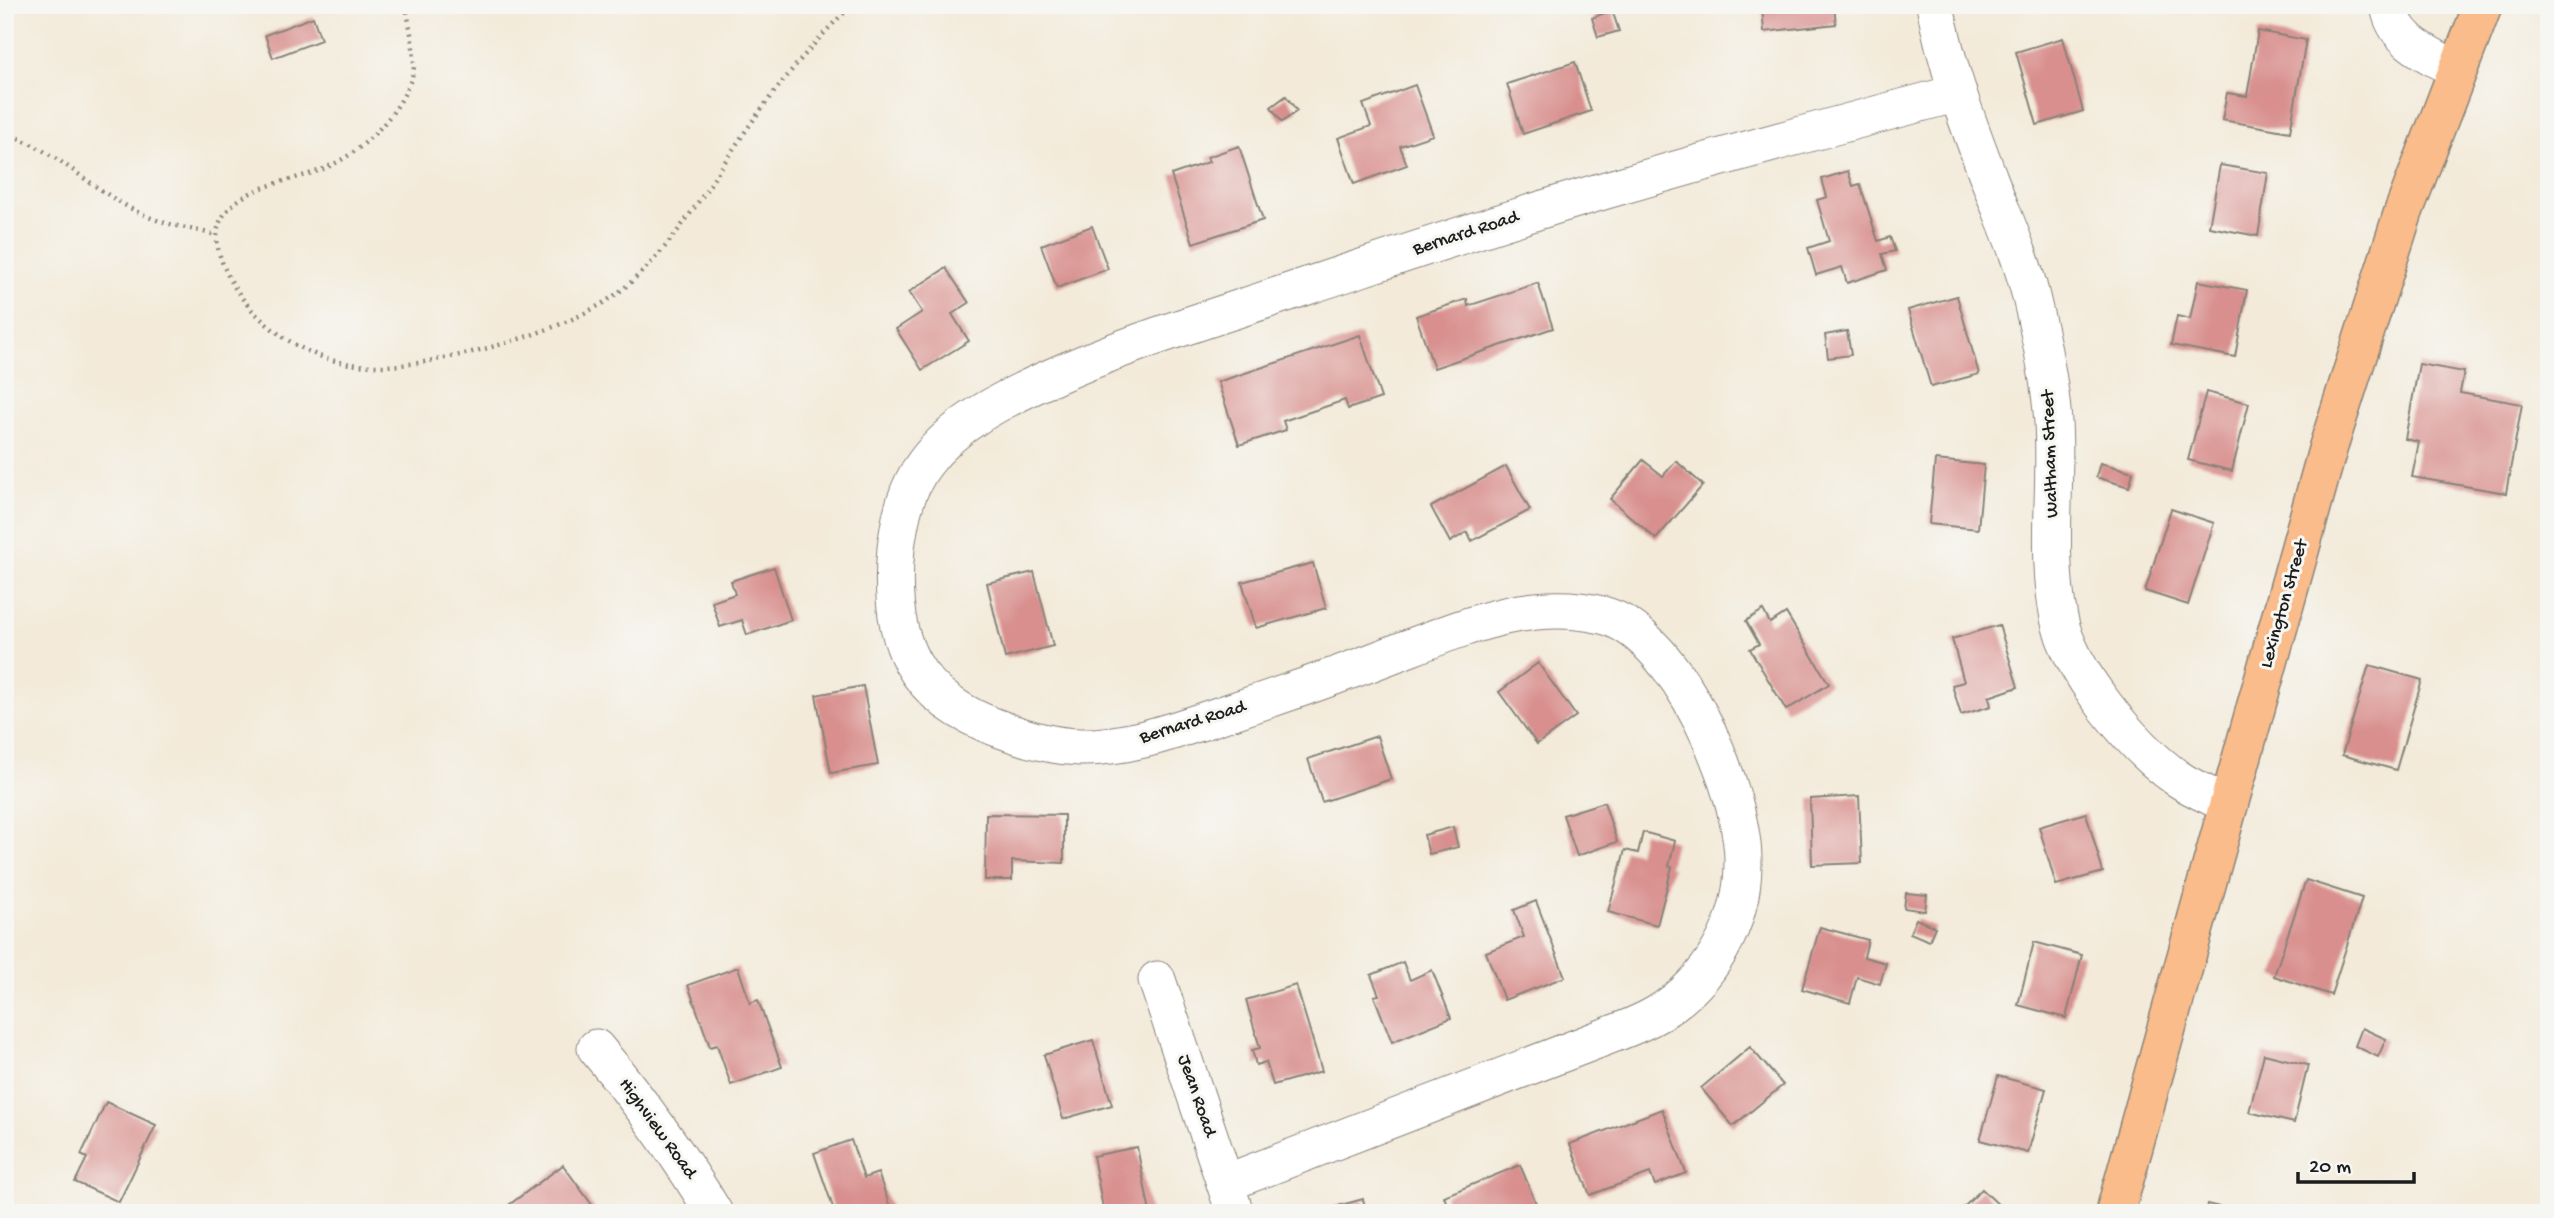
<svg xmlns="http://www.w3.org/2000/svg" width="2554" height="1218" viewBox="0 0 2554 1218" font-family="'Gochi Hand',sans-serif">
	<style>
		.building { fill: #d88f8d }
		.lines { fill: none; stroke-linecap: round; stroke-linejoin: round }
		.minor-casing { stroke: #88837a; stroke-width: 39 }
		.major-casing { stroke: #88837a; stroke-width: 41 }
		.path { stroke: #88837a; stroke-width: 4.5; stroke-dasharray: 2 5; stroke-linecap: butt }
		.minor { stroke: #fff; stroke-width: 37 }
		.major { stroke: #f9bc8a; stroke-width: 38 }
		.labels { text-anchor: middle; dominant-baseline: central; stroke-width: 6; stroke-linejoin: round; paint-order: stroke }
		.street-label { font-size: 19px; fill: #1c1c1c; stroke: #f6f6f2 }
	</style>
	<rect width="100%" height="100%" fill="#f6f6f2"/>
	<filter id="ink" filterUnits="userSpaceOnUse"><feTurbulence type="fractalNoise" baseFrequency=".0143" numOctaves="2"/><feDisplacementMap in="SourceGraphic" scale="14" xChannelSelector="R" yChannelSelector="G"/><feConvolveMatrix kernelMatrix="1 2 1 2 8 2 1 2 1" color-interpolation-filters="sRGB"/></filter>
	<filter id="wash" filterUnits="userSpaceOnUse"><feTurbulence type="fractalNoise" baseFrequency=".00686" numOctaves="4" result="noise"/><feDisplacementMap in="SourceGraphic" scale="28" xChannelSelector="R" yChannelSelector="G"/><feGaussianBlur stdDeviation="1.57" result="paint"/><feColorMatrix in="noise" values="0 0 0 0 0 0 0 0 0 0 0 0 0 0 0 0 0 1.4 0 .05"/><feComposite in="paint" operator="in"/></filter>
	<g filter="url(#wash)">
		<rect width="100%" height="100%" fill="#f3ead9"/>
		<g id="blocks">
			<g class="building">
				<path d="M 1762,5 L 1834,5 L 1836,24 L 1764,32 Z"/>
				<path d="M 1612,10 L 1619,31 L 1598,37 L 1592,18 Z"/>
				<path d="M 313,17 L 321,40 L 273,58 L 265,35 Z"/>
				<path d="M 2258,31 L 2306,40 L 2290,132 L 2222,120 L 2227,93 L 2247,96 Z"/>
				<path d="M 2063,38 L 2083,111 L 2037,125 L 2016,52 Z"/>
				<path d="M 1575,62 L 1591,111 L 1523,134 L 1507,84 Z"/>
				<path d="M 1415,85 L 1433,135 L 1400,146 L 1407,165 L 1354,184 L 1338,138 L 1371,126 L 1363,104 Z"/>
				<path d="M 1286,96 L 1297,111 L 1282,122 L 1271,107 Z"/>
				<path d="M 1239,146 L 1263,220 L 1193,243 L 1171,175 L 1209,162 L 1207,157 Z"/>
				<path d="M 2220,165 L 2268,173 L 2258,236 L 2209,227 Z"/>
				<path d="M 1848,171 L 1853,186 L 1860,184 L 1878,241 L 1890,237 L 1895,251 L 1882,254 L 1887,270 L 1847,283 L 1842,267 L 1816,275 L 1808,248 L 1829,241 L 1817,200 L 1827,197 L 1822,179 Z"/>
				<path d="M 1092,226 L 1108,269 L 1057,288 L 1041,245 Z"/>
				<path d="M 946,268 L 969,303 L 952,314 L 969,341 L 922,370 L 896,329 L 922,312 L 909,292 Z"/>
				<path d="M 2198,281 L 2247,290 L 2235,357 L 2171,345 L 2177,316 L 2190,319 Z"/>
				<path d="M 1538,283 L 1553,328 L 1434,368 L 1416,316 L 1467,299 L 1468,306 Z"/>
				<path d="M 1957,296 L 1979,374 L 1931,387 L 1908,310 Z"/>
				<path d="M 1847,331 L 1851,355 L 1828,358 L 1825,335 Z"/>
				<path d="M 1360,335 L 1381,398 L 1348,409 L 1345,400 L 1283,421 L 1286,430 L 1239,445 L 1218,382 Z"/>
				<path d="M 2419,364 L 2464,372 L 2460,393 L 2522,404 L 2506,493 L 2412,477 L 2419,442 L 2405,439 Z"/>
				<path d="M 2206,392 L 2249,403 L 2232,471 L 2188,460 Z"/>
				<path d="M 1643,460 L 1663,476 L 1676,461 L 1703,485 L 1656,539 L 1610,499 Z"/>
				<path d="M 1935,460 L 1984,465 L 1978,529 L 1929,524 Z"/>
				<path d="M 2100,463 L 2133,472 L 2129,487 L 2096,477 Z"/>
				<path d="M 1506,466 L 1530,510 L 1472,541 L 1467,532 L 1450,542 L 1431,507 Z"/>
				<path d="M 2171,509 L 2214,523 L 2188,605 L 2145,591 Z"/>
				<path d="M 1313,563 L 1326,608 L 1256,628 L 1242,582 Z"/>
				<path d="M 774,567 L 791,620 L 747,635 L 742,620 L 720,627 L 712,602 L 735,594 L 731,581 Z"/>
				<path d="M 1034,572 L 1053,646 L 1005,658 L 987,583 Z"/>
				<path d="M 1763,610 L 1770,623 L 1786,613 L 1829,684 L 1786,710 L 1750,649 L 1759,644 L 1746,621 Z"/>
				<path d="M 1999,625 L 2018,687 L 1989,697 L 1991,706 L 1961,715 L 1952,685 L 1964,682 L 1952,639 Z"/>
				<path d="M 1538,663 L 1576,716 L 1537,744 L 1499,692 Z"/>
				<path d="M 2369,665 L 2422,680 L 2396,770 L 2342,755 Z"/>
				<path d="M 863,686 L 878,765 L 831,773 L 816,695 Z"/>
				<path d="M 1377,736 L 1391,779 L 1322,802 L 1308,759 Z"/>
				<path d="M 1859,796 L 1862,863 L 1812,865 L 1810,799 Z"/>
				<path d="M 1604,802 L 1617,842 L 1577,856 L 1563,815 Z"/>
				<path d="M 2086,813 L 2103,872 L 2056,885 L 2039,827 Z"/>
				<path d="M 986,814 L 1064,815 L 1064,863 L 1012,861 L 1012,880 L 985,880 Z"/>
				<path d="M 1453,827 L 1458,847 L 1429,854 L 1424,835 Z"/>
				<path d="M 1643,832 L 1675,841 L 1669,866 L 1672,867 L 1657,925 L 1608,912 L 1625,850 L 1638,853 Z"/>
				<path d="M 2306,880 L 2362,898 L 2331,995 L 2274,976 Z"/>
				<path d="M 1906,893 L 1927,895 L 1925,911 L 1904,908 Z"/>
				<path d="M 1536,901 L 1565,977 L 1504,1000 L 1486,952 L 1524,937 L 1514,910 Z"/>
				<path d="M 1916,919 L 1935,927 L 1929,941 L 1910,933 Z"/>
				<path d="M 1820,927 L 1868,940 L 1864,957 L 1886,963 L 1880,984 L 1857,977 L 1850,1003 L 1802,989 Z"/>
				<path d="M 2034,942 L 2082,955 L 2066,1018 L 2018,1005 Z"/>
				<path d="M 1403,962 L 1410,980 L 1432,970 L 1451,1018 L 1392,1042 L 1374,996 L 1379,995 L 1371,975 Z"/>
				<path d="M 738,967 L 750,1003 L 758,1000 L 782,1067 L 731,1085 L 717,1045 L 710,1047 L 688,985 Z"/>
				<path d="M 1296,985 L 1322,1071 L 1273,1085 L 1266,1062 L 1256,1065 L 1252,1050 L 1260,1048 L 1246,1000 Z"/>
				<path d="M 2362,1028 L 2386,1039 L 2378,1057 L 2355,1046 Z"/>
				<path d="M 1093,1040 L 1112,1105 L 1063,1119 L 1044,1055 Z"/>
				<path d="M 1750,1047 L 1783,1085 L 1733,1126 L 1701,1088 Z"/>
				<path d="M 2264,1054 L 2308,1065 L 2294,1123 L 2249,1112 Z"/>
				<path d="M 1998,1076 L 2046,1089 L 2028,1153 L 1980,1140 Z"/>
				<path d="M 106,1102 L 156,1125 L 119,1202 L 75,1182 L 87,1158 L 81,1155 Z"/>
				<path d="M 1662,1109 L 1686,1173 L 1655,1185 L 1650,1173 L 1590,1195 L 1570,1144 Z"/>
				<path d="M 851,1140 L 864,1178 L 878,1173 L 892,1213 L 835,1213 L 814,1153 Z"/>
				<path d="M 1137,1147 L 1150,1213 L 1104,1213 L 1093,1156 Z"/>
				<path d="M 563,1165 L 595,1209 L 589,1213 L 498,1213 Z"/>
				<path d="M 1520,1165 L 1540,1213 L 1450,1213 L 1444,1196 Z"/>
				<path d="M 1982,1189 L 2007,1213 L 1958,1213 Z"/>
				<path d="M 1363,1199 L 1367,1213 L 1317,1213 L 1317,1212 Z"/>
				<path d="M 2207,1204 L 2240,1212 L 2240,1213 L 2205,1213 Z"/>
			</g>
		</g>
	</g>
	<g filter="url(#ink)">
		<use href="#blocks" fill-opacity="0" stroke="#88837a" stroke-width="2"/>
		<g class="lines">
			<defs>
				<g id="minor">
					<path d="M 1935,5 C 1947,71 1972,134 1996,197 C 2009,230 2023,263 2031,297 C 2041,338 2050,380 2053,422 C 2057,487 2046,554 2059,618 C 2070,672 2133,747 2177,778 C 2193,789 2211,796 2229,805"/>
					<path d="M 2389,5 C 2394,42 2429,54 2457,70"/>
					<path d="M 1157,980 L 1235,1213"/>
					<path d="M 596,1048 C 639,1100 679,1154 714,1213"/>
					<path d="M 1226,1183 L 1610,1035 C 1626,1029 1642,1023 1657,1014 C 1710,982 1743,925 1743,863 C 1744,792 1678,633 1602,615 C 1532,598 1466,626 1401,651 C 1345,673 1288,693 1230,712 C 1181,728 1132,748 1079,747 C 1053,746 1027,739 1003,730 C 912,699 887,640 896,548 C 900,517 906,488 925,463 C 954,424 998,402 1041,382 C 1127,342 1220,316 1310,285 C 1413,251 1516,216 1620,186 C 1732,153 1845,123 1958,93"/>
				</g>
				<path id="major" d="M 2115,1213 L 2328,448 L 2403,213 L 2483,5"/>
			</defs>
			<use href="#minor" class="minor-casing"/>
			<use href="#major" class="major-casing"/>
			<g class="path">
				<path d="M 406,5 C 409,24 414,45 414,65 C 414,78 403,98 396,108 C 377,135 354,156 323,169 C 290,183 237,185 220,222 C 208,249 235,293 254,312 C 307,366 363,374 435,360 C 489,350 576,326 619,292 C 668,254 700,199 734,148 C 769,96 807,48 852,5"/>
				<path d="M 5,133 C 57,150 95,193 144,215 C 166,225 193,229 216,235"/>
			</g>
			<use href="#minor" class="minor"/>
			<use href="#major" class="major"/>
		</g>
	</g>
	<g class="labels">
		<g class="street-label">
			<text transform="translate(1466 234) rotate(-18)">Bernard Road</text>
			<text transform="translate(2051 454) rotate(-92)">Waltham Street</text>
			<text transform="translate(2285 604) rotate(-74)">Lexington Street</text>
			<text transform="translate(1193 723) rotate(-17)">Bernard Road</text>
			<text transform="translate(1196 1096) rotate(71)">Jean Road</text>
			<text transform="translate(657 1129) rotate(54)">Highview Road</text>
		</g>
	</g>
	<rect width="2554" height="1218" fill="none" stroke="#f6f6f2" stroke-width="28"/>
	<path d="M2298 1172v10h116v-10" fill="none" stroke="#1c1c1c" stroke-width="3.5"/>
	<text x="2309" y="1172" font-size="21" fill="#1c1c1c" stroke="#f6f6f2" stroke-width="5" paint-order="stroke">20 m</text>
</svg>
